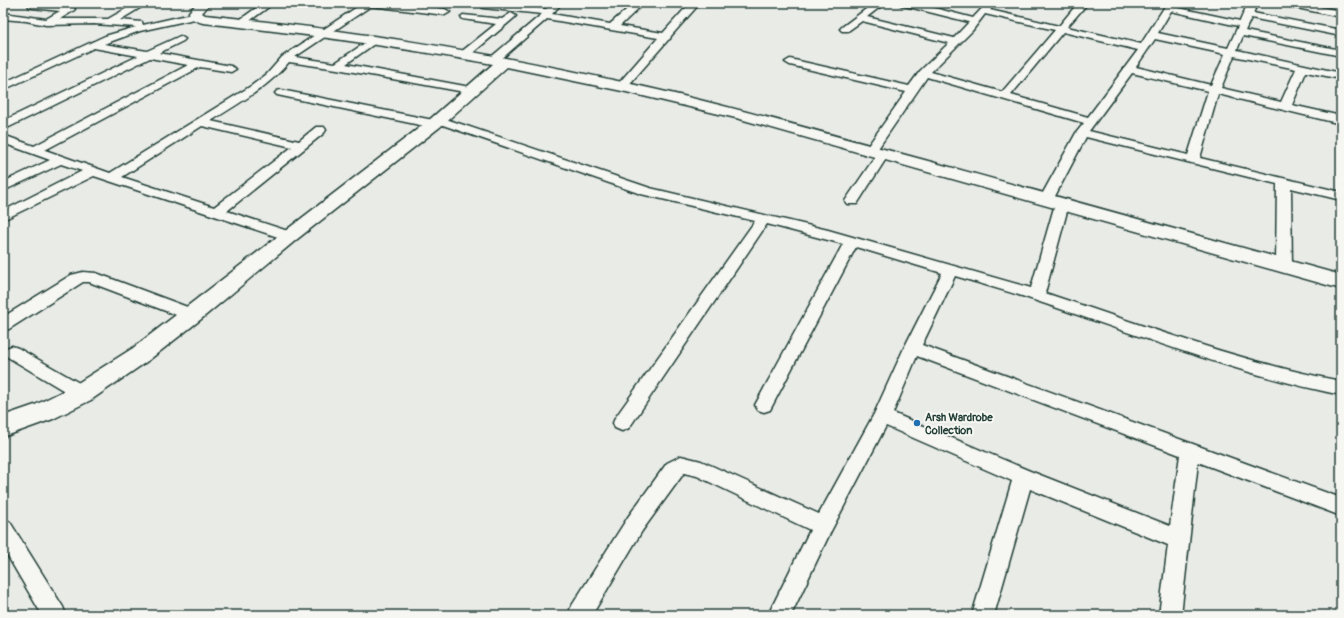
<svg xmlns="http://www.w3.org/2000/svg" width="1344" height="618" viewBox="0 0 1344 618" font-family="Pangolin,sans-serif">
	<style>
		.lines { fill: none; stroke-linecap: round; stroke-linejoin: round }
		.street-casing { stroke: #1f3d34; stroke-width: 3 }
		.secondary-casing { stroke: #1f3d34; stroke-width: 3 }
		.street { fill: #f6f6f2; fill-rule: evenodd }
		.secondary { fill: #f6f6f2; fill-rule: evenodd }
		.poi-dot { fill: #1f6fb2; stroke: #f6f6f2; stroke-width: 1.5 }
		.labels { text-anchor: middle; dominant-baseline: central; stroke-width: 4; stroke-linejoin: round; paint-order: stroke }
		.poi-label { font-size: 11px; font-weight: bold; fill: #1f3d34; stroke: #f6f6f2; text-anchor: start }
	</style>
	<rect width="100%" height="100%" fill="#e9ebe7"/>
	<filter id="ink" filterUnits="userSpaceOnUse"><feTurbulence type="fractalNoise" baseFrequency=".025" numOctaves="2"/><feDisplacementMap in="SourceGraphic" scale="8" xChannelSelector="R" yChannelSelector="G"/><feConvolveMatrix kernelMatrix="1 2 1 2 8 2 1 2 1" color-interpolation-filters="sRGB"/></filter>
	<g filter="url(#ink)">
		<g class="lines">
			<defs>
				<g id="street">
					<path d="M 28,3 L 73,7 L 75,9 L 73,11 L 60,19 L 108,19 L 136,3 L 148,3 L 120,20 L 142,22 L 143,25 L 196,13 L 199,14 L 201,16 L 199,18 L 140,31 L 104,44 L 147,51 L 180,36 L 185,39 L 183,41 L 159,53 L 231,66 L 236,69 L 231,72 L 200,67 L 45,150 L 110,173 L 251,86 L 267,74 L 282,57 L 363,3 L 392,3 L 445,9 L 450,12 L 445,15 L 371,6 L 295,57 L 335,63 L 374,37 L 379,40 L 377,42 L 346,64 L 470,87 L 476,90 L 470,93 L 337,69 L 289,62 C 266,89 240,102 211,121 L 299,141 L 316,127 L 324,127 L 326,130 L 324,133 L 227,211 L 294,233 L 296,236 L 294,239 L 289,240 L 284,239 L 94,176 L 3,220 L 3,211 L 82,171 L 61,164 L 3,191 L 3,182 L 50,160 L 3,143 L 3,135 L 34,146 L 188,65 L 150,58 L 3,130 L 3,121 L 138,56 L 94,48 L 3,90 L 3,83 L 105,36 L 136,27 L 94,24 L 46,25 L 26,21 L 3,19 L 3,13 L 46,19 L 60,11 L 32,8 L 29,7 ZM 202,126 L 292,147 L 214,207 L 122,177 Z"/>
					<path d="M 263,3 L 274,3 L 244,25 L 238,25 L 236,23 L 238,21 Z"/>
					<path d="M 486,3 L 546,9 L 552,3 L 562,3 L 552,14 L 610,24 L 634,3 L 644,3 L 620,26 L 663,33 L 690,3 L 700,3 L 671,36 L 670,39 L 668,40 L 626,88 L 622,89 L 617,86 L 618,84 L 658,38 L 547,19 L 498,62 L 494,63 L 489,60 L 490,58 L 542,14 L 483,8 L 481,6 L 483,4 Z"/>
					<path d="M 874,3 L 885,3 L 867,17 L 954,38 L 969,22 L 901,5 L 899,3 L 915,3 L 973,18 L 987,3 L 997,3 L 990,10 L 1059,26 L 1078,3 L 1088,3 L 1067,27 L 1141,44 L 1167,3 L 1177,3 L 1174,7 L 1240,21 L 1248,3 L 1258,3 L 1253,13 L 1341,30 L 1341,36 L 1251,18 L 1245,31 L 1341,50 L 1341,56 L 1243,36 L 1237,50 L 1341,73 L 1341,79 L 1306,72 L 1292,105 L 1341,116 L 1341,124 L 1218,94 L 1200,158 L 1341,192 L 1341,200 L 1291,188 L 1292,266 L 1289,269 L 1284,271 L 1279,269 L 1276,266 L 1277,184 L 1086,137 L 1053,200 L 1051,203 L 1041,203 L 1039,200 L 1076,133 L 1084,123 L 927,77 L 875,153 L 867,153 L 865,150 L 906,92 L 790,65 L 785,62 L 790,59 L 909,86 L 920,71 L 949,43 L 862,21 L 848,31 L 842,31 L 840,29 L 842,27 ZM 1171,11 L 1238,26 L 1228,48 L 1158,33 ZM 985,14 L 1055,30 L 1002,92 L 931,72 L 972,31 ZM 1063,32 L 1138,50 L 1088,117 L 1011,95 ZM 1155,39 L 1225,54 L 1211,85 L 1136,67 ZM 1234,56 L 1296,69 L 1281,102 L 1221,88 ZM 1132,73 L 1208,91 L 1188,155 L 1089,131 Z"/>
					<path d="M 1286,3 L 1299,3 L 1341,11 L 1341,17 L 1287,6 Z"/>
					<path d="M 511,13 L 516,16 L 514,18 L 469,56 L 461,56 L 460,54 L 461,52 L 496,24 L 463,19 L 461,17 L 463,15 L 502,19 Z"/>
					<path d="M 281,90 L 433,120 L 435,118 L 443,118 L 650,188 L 828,230 L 1031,288 L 1055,204 L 1057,201 L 1067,201 L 1069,204 L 1045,293 C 1143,325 1240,362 1341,381 L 1341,395 C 1232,373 1128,331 1022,296 C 1000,289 978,283 955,276 L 922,345 L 1341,498 L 1341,516 L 1198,462 L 1181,615 L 1159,615 L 1168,545 L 1030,489 L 994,615 L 972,615 L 1012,481 L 886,426 L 830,533 L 791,615 L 768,615 L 810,530 L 697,476 L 684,473 L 642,531 L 592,615 L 568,615 L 571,607 L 628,517 L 667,463 L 681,456 L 701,461 L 819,514 L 874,414 L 904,348 L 942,273 L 856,247 L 770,410 L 764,412 L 758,410 L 755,405 L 843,244 L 767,224 L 629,428 L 622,431 L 615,428 L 613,423 L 615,418 L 755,221 L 641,194 L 440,124 L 438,127 L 434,128 L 277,95 L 275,93 L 277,91 ZM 917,356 L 1180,455 L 1170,526 L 1030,471 L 893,413 Z"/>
					<path d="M 883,150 L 887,151 L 889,154 L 859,201 L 857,204 L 847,204 L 845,201 L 879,151 Z"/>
					<path d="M 83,272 L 96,273 L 198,311 L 200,315 L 198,319 L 192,321 L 89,282 L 83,282 L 9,329 L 3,331 L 3,317 L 71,275 Z"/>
					<path d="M 12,346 L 18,348 L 88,388 L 91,393 L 88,398 L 82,400 L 76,398 L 6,356 L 4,352 L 6,348 Z"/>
					<path d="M 3,519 L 10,522 L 63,607 L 66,615 L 42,615 L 3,548 Z"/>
				</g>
				<path id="secondary" d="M 197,3 L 210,3 L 202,13 L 205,15 C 345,29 485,51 622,82 C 725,104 827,134 928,161 C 1066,199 1203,237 1341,275 L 1341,289 L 740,119 L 622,91 L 507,67 L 440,127 L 296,240 L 200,320 L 149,360 L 91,400 L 53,419 L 3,437 L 3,416 L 35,405 L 73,386 L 133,348 L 428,121 L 493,64 C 397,47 300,33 203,23 C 196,21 190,20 189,12 Z"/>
			</defs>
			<use href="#street" class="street-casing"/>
			<use href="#secondary" class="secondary-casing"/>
			<use href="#street" class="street"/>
			<use href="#secondary" class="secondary"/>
		</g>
	</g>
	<circle class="poi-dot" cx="917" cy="423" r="4"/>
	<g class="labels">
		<g class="poi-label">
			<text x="925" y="417">Arsh Wardrobe<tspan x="925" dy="13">Collection</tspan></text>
		</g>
	</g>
	<rect width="1344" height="618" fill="none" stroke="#f6f6f2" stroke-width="16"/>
	<rect x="8" y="8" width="1328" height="602" fill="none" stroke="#1f3d34" stroke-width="1.5" filter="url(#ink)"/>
</svg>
